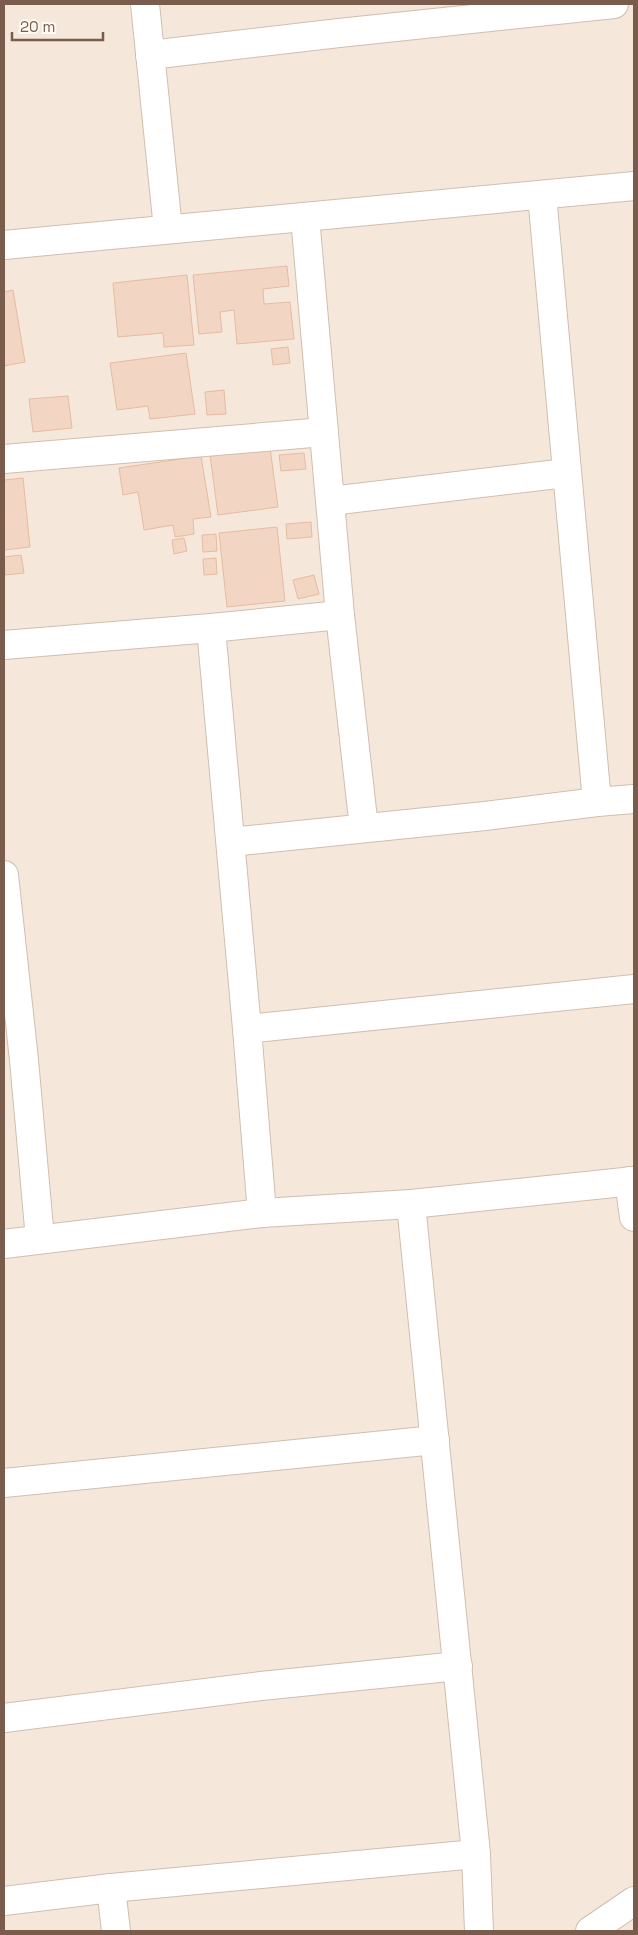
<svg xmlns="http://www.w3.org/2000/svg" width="638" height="1935" viewBox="0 0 638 1935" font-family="'Space Grotesk',sans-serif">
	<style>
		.residential { fill: #f5e8da }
		.building { fill: #f3d5c3; stroke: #e6bba3 }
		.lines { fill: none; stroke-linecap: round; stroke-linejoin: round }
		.minor-casing { stroke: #d1beb0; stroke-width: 30 }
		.minor { stroke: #fff; stroke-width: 28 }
	</style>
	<rect width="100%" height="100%" fill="#fdf6ec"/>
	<rect class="residential" x="4" y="4" width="630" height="1927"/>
	<g class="building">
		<path d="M 287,266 L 289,286 L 263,289 L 264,304 L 290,302 L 294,339 L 237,344 L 234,310 L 220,312 L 222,332 L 199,334 L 193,275 Z"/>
		<path d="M 187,275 L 194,345 L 164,347 L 163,333 L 118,337 L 113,283 Z"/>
		<path d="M 13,290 L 25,362 L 4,366 L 4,292 Z"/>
		<path d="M 288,347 L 290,363 L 273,365 L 271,349 Z"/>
		<path d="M 186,353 L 195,414 L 150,419 L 148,406 L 117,410 L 110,363 Z"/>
		<path d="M 224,390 L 226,414 L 207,415 L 205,392 Z"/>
		<path d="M 68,396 L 72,428 L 33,432 L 29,399 Z"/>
		<path d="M 270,448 L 278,507 L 218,515 L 210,455 Z"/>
		<path d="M 304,453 L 306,469 L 281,471 L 279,455 Z"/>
		<path d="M 201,456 L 211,517 L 193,519 L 194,534 L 175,537 L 173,525 L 144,530 L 138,492 L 123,495 L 119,468 Z"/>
		<path d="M 23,478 L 30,547 L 4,550 L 4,480 Z"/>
		<path d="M 311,522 L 312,537 L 287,539 L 286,524 Z"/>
		<path d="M 277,527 L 285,601 L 227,607 L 219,533 Z"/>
		<path d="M 216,534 L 217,551 L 203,552 L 202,535 Z"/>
		<path d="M 184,538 L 187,551 L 174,554 L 172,540 Z"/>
		<path d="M 21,555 L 24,573 L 5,575 L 4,557 Z"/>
		<path d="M 216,558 L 217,574 L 204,575 L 203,559 Z"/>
		<path d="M 314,575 L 319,594 L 298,599 L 293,580 Z"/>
	</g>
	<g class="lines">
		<defs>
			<g id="minor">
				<path d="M 145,4 L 168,229"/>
				<path d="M 150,55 L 339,33 L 614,4"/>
				<path d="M 542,195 L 597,802"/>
				<path d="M 305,217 L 340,615 L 364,828"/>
				<path d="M 4,245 L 634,186"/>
				<path d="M 4,459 L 324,432"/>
				<path d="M 331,501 L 566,473"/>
				<path d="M 211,628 L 247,1029 L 262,1213"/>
				<path d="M 4,645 L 211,628 L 340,615"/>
				<path d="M 231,842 L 485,816 L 597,802 L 634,799"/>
				<path d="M 4,875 L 24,1060 L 40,1239"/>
				<path d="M 247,1029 L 634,989"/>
				<path d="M 629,1181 L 634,1217"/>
				<path d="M 411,1204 L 476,1854 L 479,1931"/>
				<path d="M 4,1244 L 262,1213 L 411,1204 L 634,1181"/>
				<path d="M 4,1483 L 435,1440"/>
				<path d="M 4,1718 L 261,1686 L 458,1666"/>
				<path d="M 111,1888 L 116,1931"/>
				<path d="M 4,1901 L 111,1888 L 476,1854"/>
				<path d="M 590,1931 L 634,1901"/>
			</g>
		</defs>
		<use href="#minor" class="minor-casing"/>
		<use href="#minor" class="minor"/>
	</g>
	<rect width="638" height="1935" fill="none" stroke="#7a5c4d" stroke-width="10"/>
	<path d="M12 32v8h91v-8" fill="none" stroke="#7a5c4d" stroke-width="2.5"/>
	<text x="20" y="32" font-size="15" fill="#7a5c4d" stroke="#fffaf3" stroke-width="4" paint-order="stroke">20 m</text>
</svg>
